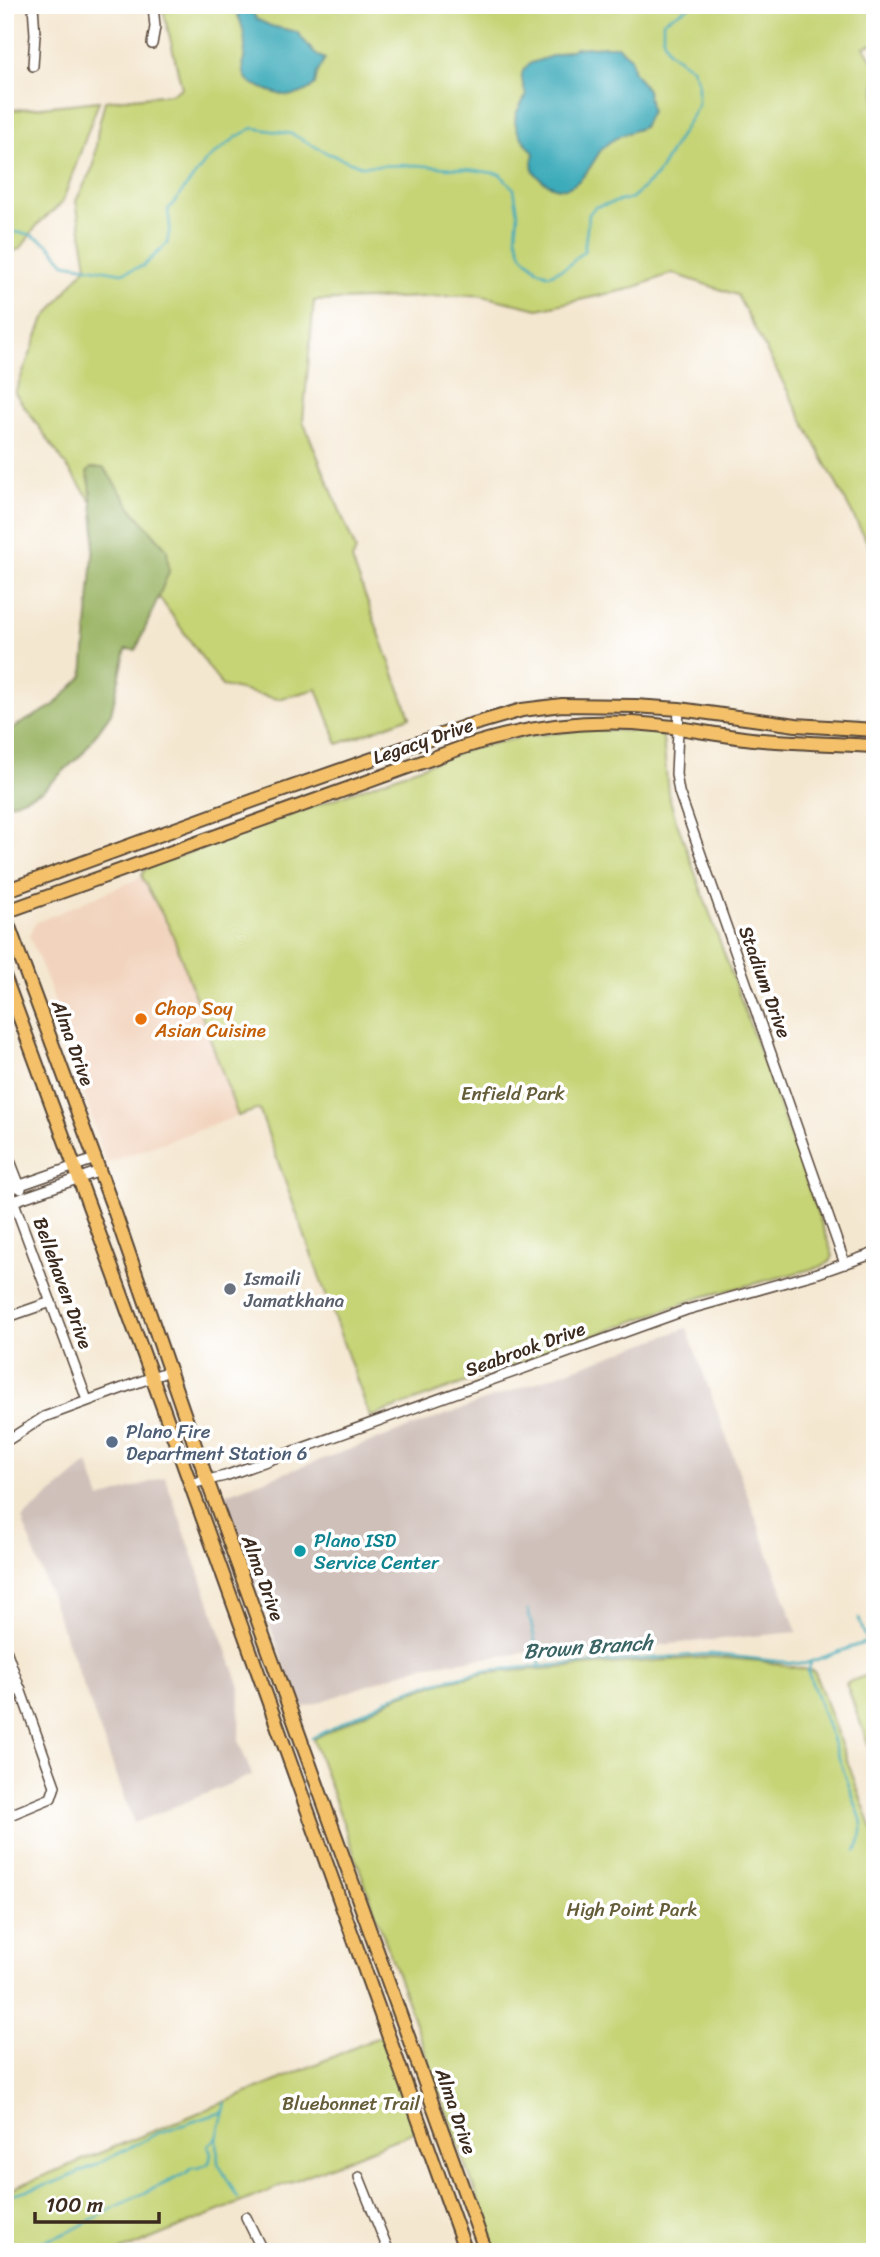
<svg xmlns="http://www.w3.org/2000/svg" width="880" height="2257" viewBox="0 0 880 2257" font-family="Sriracha,sans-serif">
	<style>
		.built { fill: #f2d4be }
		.industrial { fill: #cfc0ba }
		.green { fill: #c6d476; stroke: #807f4a; stroke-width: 2 }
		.forest { fill: #9cb667; stroke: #6c7042; stroke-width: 2 }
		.water { fill: #3baab9; stroke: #3b6a6c; stroke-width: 2 }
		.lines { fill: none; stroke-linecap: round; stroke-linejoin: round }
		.stream { stroke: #3baab9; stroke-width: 2.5 }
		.minor-casing { stroke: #574639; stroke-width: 12 }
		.major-casing { stroke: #574639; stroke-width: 16 }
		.minor { stroke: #fff; stroke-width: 9 }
		.major { stroke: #f4c16a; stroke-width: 12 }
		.food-dot { fill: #e8710a; stroke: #fff; stroke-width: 2.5 }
		.worship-dot { fill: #6b7280; stroke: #fff; stroke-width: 2.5 }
		.service-dot { fill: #5c6f8a; stroke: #fff; stroke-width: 2.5 }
		.culture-dot { fill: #0f9aa8; stroke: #fff; stroke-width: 2.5 }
		.labels { text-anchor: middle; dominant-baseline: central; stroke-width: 7; stroke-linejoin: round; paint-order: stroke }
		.street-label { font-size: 19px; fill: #3b2a1e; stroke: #fff }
		.food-label { font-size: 19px; fill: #c56008; stroke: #fff; text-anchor: start }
		.park-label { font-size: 19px; fill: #655d38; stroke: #fff }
		.worship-label { font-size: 19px; fill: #5b616d; stroke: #fff; text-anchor: start }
		.service-label { font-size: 19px; fill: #4e5e75; stroke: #fff; text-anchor: start }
		.culture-label { font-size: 19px; fill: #0d838f; stroke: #fff; text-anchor: start }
		.water-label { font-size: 21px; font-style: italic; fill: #3b6464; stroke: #fff }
	</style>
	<rect width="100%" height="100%" fill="#fff"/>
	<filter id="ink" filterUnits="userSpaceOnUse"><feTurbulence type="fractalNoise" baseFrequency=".0143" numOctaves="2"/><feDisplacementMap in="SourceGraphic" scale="14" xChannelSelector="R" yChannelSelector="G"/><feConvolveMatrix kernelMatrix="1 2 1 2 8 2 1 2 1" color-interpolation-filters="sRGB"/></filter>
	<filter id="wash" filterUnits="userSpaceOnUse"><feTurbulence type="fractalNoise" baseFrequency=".00686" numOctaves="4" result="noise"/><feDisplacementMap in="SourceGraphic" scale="28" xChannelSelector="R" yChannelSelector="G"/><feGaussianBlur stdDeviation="1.57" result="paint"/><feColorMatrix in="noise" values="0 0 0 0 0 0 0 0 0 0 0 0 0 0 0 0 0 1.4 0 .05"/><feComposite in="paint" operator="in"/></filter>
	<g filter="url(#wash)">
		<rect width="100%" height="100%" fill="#f4e7d0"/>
		<path class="built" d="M 142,877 L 171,930 L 238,1116 L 106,1163 L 49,985 L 29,935 L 35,923 Z"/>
		<g class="industrial">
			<path d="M 687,1328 L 797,1632 L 534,1657 L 532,1652 L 421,1666 L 300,1709 L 223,1495 Z"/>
			<path d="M 88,1463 L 100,1499 L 165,1477 L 240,1687 L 239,1743 L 252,1775 L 134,1823 L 22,1519 Z"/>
		</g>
		<g class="green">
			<path d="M 162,5 L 324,5 L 339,9 L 344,5 L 875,5 L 875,43 L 864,47 L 875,65 L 875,557 L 737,295 L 672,273 L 630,289 L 538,309 L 478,295 L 314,301 L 303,421 L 356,550 L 352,560 L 410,717 L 338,744 L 317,689 L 278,699 L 222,686 L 15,393 L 43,321 L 87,265 L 76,201 L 94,165 L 98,129 L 105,101 L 171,94 L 182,88 Z"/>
			<path d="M 99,101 L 62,203 L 38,224 L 21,248 L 5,255 L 5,111 Z"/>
			<path d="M 585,729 L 657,732 L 663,738 L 668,793 L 675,817 L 833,1256 L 830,1262 L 820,1267 L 698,1298 L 370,1417 L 259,1109 L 238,1116 L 171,930 L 152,896 L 142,877 L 143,872 L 147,868 L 469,749 L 518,738 Z"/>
			<path d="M 711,1657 L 762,1661 L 813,1671 L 815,1673 L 875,1837 L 875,2252 L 497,2252 L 313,1739 L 399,1696 L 439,1683 L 487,1673 Z"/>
			<path d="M 875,1672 L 875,1763 L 846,1683 Z"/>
			<path d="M 381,2036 L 416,2131 L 119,2252 L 5,2252 L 5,2182 L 9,2190 L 274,2082 Z"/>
		</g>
		<path class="forest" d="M 91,468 L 104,468 L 135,513 L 167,549 L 169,572 L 136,650 L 126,649 L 111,713 L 82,754 L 42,791 L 5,806 L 5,732 L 53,706 L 83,676 L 95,531 L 90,484 L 87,473 Z"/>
		<g class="water">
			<path d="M 232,5 L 250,5 L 256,19 L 271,26 L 297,32 L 315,54 L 325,59 L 317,74 L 315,85 C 295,101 280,96 260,87 C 252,84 247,82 244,73 C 242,64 245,55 245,46 C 245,32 240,17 232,5 Z"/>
			<path d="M 607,46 L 617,46 L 631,57 L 633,70 L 647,90 L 651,111 L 643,127 C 629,133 611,137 601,150 C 593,162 584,181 569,187 C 557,192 538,180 533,169 C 531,163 533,158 534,153 C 525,141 510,128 517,112 C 520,106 523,102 526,96 C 523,82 516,72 531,63 L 576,48 Z"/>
		</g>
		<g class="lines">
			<g class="stream">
				<path d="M 5,231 L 29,234 L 48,244 L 65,263 L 122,273 L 143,266 L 167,244 L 170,226 L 168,210 L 207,160 L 238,136 L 253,128 L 292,134 L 327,153 L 361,166 L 416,165 L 474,170 L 500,174 L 514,189 L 518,213 L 516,236 L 522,254 L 538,270 L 549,275 L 568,266 L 584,251 L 589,214 L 595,207 L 632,198 L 657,175 L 698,105 L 698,82 L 692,68 L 669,52 L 663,38 L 663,21 L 693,5"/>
				<path d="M 528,1610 L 540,1664"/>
				<path d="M 859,1619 L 867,1641"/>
				<path d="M 811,1662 L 808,1672 L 861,1819 C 864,1831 861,1839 856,1851"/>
				<path d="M 312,1738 L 399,1694 L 428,1684 L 490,1670 L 711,1654 L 804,1664 L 875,1639"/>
				<path d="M 5,2084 L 10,2083"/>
				<path d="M 226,2103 L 217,2138 L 218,2163 L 238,2198"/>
				<path d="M 5,2188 L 8,2195 L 54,2183 L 94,2166 L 158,2133 L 223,2112"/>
				<path d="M 15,2252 L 69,2232 L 123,2203 L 187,2173 L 191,2168 L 199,2168 L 209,2163 L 211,2153 L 208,2146 L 217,2138"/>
			</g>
		</g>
	</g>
	<g filter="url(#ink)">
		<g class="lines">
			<defs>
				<g id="minor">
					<path d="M 33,5 L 35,34 L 33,66"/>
					<path d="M 152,44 L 155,27 L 153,5"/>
					<path d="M 679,709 L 676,774 L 679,792 L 845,1264"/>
					<path d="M 5,1148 L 21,1189"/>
					<path d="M 5,1178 L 87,1400"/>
					<path d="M 9,1189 L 95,1159"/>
					<path d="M 14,1201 L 100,1171"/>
					<path d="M 5,1318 L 51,1302"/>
					<path d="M 5,1442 L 44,1417 L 169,1371"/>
					<path d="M 190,1484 L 225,1476 L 686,1310 L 818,1273 L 875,1253"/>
					<path d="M 5,1647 L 55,1786 L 51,1798 L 5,1817"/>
					<path d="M 5,1695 L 21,1689"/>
					<path d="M 359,2177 L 389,2252"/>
					<path d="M 246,2217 L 263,2252"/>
				</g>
				<g id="major">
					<path d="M 5,891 L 255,800 L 464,727 L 522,710 L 562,705 L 635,706 L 679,709 L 796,725 L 875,730"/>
					<path d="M 5,912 L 461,748 C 523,727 590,718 656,725 C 692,729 727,737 762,740 C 800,743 837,744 875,746"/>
					<path d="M 5,916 L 115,1213 L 207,1480 L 486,2252"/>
					<path d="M 5,978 L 152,1377 L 466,2252"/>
				</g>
			</defs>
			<use href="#minor" class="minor-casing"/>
			<use href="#major" class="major-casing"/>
			<use href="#minor" class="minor"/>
			<use href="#major" class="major"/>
		</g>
	</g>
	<circle class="food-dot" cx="141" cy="1019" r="7"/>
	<circle class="worship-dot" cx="230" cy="1289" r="7"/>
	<circle class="service-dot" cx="112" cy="1442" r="7"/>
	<circle class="culture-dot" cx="300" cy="1551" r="7"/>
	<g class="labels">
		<g class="street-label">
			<text transform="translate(423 741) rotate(-19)">Legacy Drive</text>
			<text transform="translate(765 982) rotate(70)">Stadium Drive</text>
			<text transform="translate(73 1043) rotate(70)">Alma Drive</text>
			<text transform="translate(63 1283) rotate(70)">Bellehaven Drive</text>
			<text transform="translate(525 1349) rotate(-20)">Seabrook Drive</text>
			<text transform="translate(263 1578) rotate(70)">Alma Drive</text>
			<text transform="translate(456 2111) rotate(71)">Alma Drive</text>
		</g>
		<g class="food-label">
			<text x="155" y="1008">Chop Soy<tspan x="155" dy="22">Asian Cuisine</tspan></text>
		</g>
		<g class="park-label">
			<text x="513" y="1093">Enfield Park</text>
			<text x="632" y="1909">High Point Park</text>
			<text x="351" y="2103">Bluebonnet Trail</text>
		</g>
		<g class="worship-label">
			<text x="244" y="1278">Ismaili<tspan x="244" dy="22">Jamatkhana</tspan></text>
		</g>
		<g class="service-label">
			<text x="126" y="1431">Plano Fire<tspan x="126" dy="22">Department Station 6</tspan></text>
		</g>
		<g class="culture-label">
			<text x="314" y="1540">Plano ISD<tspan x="314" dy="22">Service Center</tspan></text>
		</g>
		<g class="water-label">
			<text transform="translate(588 1647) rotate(-4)">Brown Branch</text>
		</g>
	</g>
	<rect width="880" height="2257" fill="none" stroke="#fff" stroke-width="28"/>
	<path d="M35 2212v10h124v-10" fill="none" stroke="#3b2a1e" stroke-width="3.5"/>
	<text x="46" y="2212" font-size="21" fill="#3b2a1e" stroke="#ffffff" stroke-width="5" paint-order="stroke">100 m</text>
</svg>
